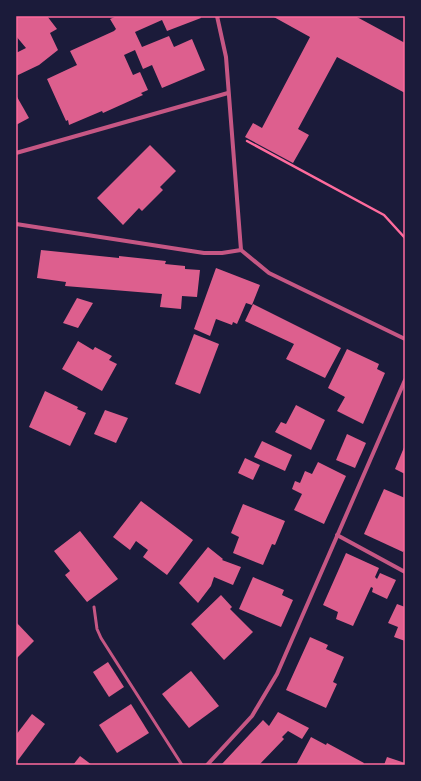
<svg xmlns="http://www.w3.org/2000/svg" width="421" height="781" viewBox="0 0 421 781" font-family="'IBM Plex Sans',sans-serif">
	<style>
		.building { fill: #dd5f8e }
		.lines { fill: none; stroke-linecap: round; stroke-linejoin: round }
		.path { stroke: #ff6b9d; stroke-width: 2.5 }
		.service { stroke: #c65784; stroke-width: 3 }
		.minor { stroke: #c65784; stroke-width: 4 }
		.neatline { fill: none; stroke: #ff6b9d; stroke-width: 1.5 }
	</style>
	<rect width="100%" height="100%" fill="#1b1b3a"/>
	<g class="building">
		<path d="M 16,16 L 47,16 L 57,29 L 50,33 L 58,50 L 39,65 L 16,76 L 16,53 L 26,48 L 16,36 Z"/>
		<path d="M 117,16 L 200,16 L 201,18 L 167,31 L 162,20 L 135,32 L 142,47 L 169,36 L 174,47 L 192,39 L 205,70 L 162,88 L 152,65 L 143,69 L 135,50 L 124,55 L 133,75 L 140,72 L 148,90 L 141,93 L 143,95 L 103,113 L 102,111 L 69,125 L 68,120 L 66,121 L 47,79 L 77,65 L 70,51 L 114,31 L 116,29 L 110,19 Z"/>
		<path d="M 272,16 L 355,16 L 405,43 L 405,93 L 337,57 L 298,129 L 309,135 L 293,163 L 245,137 L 253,123 L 262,128 L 310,37 Z"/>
		<path d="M 16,95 L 29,118 L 16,125 Z"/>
		<path d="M 150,145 L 176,171 L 160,187 L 163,190 L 142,211 L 139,208 L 123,225 L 97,198 Z"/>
		<path d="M 41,250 L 119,258 L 119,256 L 166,261 L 165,264 L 185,266 L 185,269 L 200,270 L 197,297 L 182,296 L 181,309 L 160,307 L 162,294 L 65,286 L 66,282 L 37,278 Z"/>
		<path d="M 216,268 L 260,285 L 252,305 L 246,303 L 237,324 L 233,322 L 232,325 L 216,319 L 210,336 L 194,329 Z"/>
		<path d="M 77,298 L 93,303 L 78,328 L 63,323 Z"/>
		<path d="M 253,304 L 341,348 L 325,378 L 286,359 L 294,344 L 245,321 Z"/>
		<path d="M 194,334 L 219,344 L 200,394 L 175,384 Z"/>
		<path d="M 78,341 L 93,350 L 95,347 L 112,356 L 109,360 L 117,364 L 102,391 L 62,369 Z"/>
		<path d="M 347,349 L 379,364 L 377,369 L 385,373 L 363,424 L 337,411 L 345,397 L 328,388 Z"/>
		<path d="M 45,391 L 78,407 L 77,409 L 86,413 L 70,446 L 29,427 Z"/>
		<path d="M 296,405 L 325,420 L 311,450 L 275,432 L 281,422 L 286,424 Z"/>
		<path d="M 105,410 L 128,418 L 116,443 L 94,434 Z"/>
		<path d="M 347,434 L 366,443 L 355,468 L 336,460 Z"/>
		<path d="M 262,441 L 292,455 L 285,471 L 254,457 Z"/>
		<path d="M 405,445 L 405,474 L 395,469 Z"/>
		<path d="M 245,458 L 260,465 L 253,480 L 238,473 Z"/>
		<path d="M 318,462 L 346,476 L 324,524 L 294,510 L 302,494 L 292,489 L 295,481 L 300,483 L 305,471 L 312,474 Z"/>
		<path d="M 384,489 L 405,498 L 405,548 L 403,552 L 364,534 Z"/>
		<path d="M 141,501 L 193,540 L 167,575 L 143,557 L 148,550 L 136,541 L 130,550 L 113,537 Z"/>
		<path d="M 243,504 L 285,521 L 275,545 L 272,544 L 263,565 L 233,553 L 239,537 L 231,533 Z"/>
		<path d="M 80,531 L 118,579 L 87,602 L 65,575 L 70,571 L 54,551 Z"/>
		<path d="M 208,547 L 223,559 L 222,560 L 241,567 L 233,585 L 214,577 L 211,586 L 198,603 L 179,583 Z"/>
		<path d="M 346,553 L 379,568 L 375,577 L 377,579 L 380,573 L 396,580 L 387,599 L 372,592 L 373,588 L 371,587 L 353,626 L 336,619 L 338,612 L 323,605 Z"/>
		<path d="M 253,577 L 284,590 L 282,595 L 293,600 L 281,627 L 239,609 Z"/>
		<path d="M 221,595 L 232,607 L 230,609 L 253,632 L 224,660 L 191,624 Z"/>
		<path d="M 397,604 L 405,607 L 405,641 L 394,637 L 398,627 L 388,623 Z"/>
		<path d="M 16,622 L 34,641 L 16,659 Z"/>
		<path d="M 310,637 L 328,645 L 326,649 L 344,657 L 333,682 L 337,684 L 326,708 L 286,690 Z"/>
		<path d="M 108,662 L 124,687 L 109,697 L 93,672 Z"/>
		<path d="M 191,671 L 219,706 L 189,728 L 162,694 Z"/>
		<path d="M 131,704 L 149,733 L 117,753 L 99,725 Z"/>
		<path d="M 278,712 L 309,728 L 302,739 L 288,731 L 282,737 L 284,739 L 259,765 L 221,765 L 263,720 L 269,726 Z"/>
		<path d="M 32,714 L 45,724 L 16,763 L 16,735 Z"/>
		<path d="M 311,737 L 326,745 L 327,743 L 364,763 L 363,765 L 296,765 Z"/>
		<path d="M 80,756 L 92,765 L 73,765 Z"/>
		<path d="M 387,757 L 405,763 L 405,765 L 384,765 Z"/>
	</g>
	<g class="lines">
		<path class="path" d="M 247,141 L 384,215 L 405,238"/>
		<path class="service" d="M 94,607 L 97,629 L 101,638 L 182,765"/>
		<g class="minor">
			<path d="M 217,16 L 226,57 L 241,250 L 269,273 L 405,339"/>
			<path d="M 16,153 L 228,93"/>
			<path d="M 16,224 L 204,253 L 222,253 L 241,250"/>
			<path d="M 337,535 L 405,572"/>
			<path d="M 207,765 L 252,716 L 277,674 L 405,380"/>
		</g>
	</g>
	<rect width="421" height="781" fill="none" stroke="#1b1b3a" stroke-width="34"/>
	<rect x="17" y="17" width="387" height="747" class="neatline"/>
</svg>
